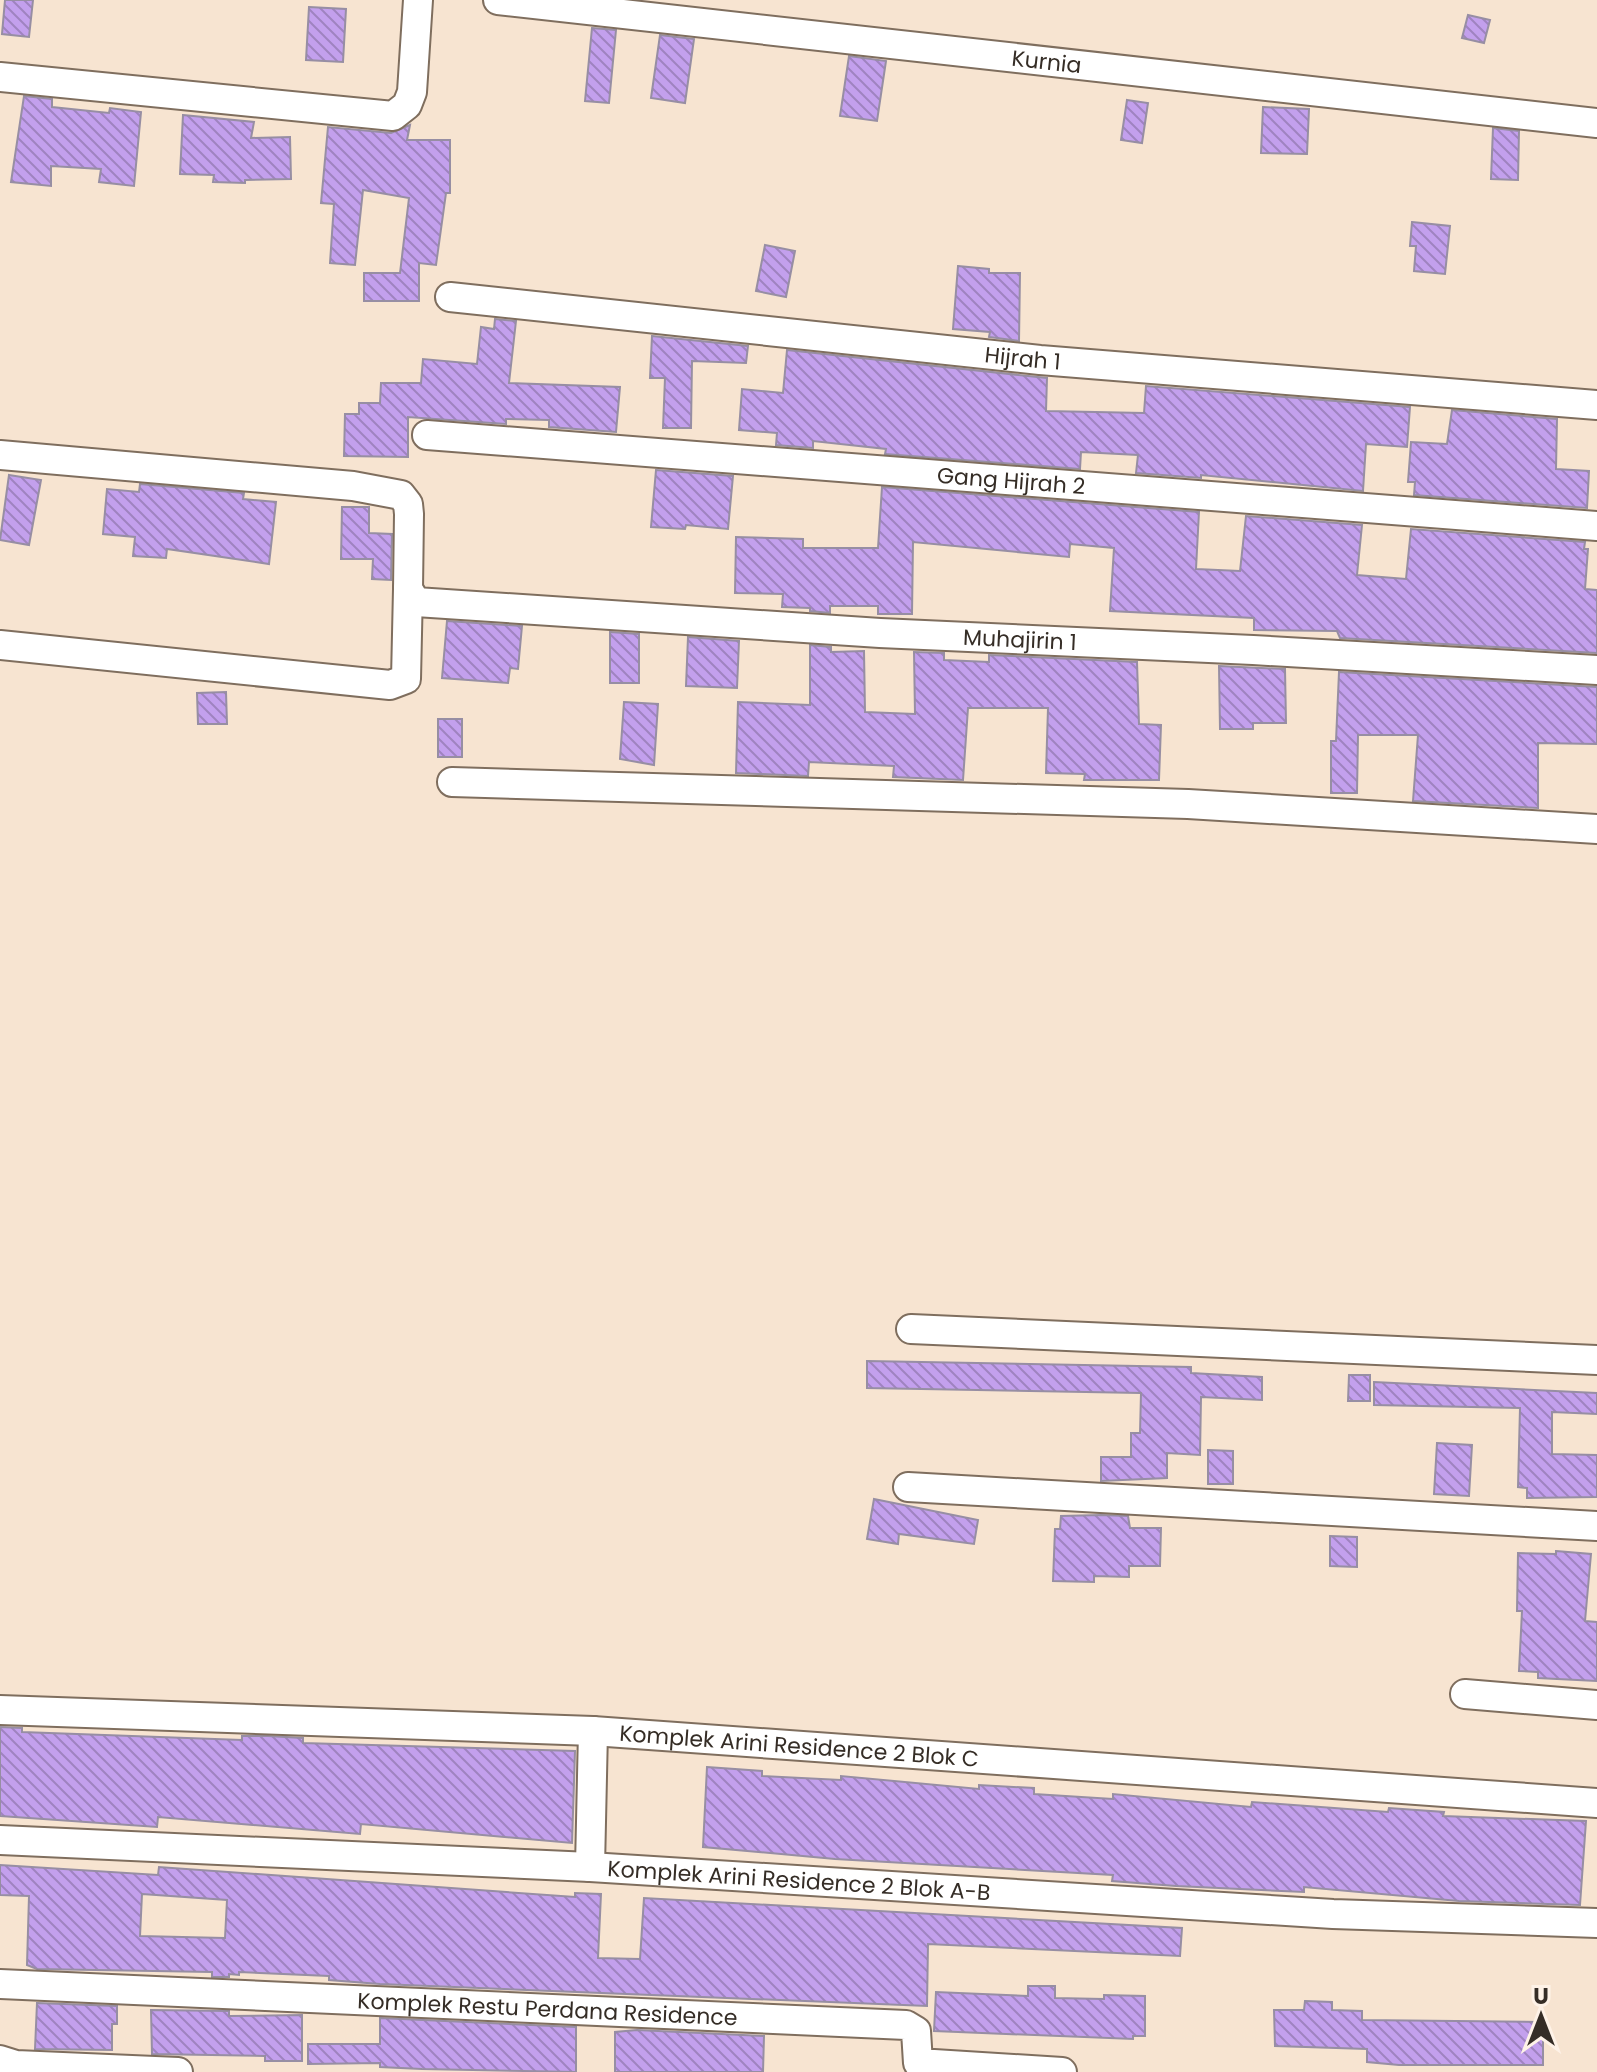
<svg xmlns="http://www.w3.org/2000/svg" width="1597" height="2072" viewBox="0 0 1597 2072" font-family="Poppins,sans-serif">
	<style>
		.building { fill: url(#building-back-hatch); stroke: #978ea3; stroke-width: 2; fill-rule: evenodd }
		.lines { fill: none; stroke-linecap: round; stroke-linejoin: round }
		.minor-casing { stroke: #7f6e5e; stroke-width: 32 }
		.minor { stroke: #fff; stroke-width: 28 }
		.labels { text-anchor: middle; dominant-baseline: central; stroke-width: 7; stroke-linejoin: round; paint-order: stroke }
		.street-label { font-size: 22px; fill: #352d26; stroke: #fef2e7 }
	</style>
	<defs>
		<pattern id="building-back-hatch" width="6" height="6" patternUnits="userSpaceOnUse" patternTransform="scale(2)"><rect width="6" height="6" fill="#c3a0ed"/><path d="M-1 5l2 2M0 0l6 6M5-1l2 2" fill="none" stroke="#9f83c0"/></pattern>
	</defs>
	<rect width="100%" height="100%" fill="#f7e4d1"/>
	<g class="building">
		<path d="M 5,0 L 33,0 L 29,37 L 2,34 Z"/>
		<path d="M 309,7 L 346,9 L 343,62 L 306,60 Z"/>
		<path d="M 1468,15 L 1490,20 L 1484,43 L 1462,38 Z"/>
		<path d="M 592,28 L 616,30 L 609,103 L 585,101 Z"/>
		<path d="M 660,35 L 694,39 L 685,103 L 651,98 Z"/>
		<path d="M 849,56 L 886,61 L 877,121 L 840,116 Z"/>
		<path d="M 24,96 L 52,99 L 52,107 L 109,113 L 110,108 L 141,112 L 134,186 L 99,182 L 101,169 L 51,166 L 51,186 L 11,182 Z"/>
		<path d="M 1127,100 L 1148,103 L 1142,143 L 1121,140 Z"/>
		<path d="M 1263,107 L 1309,109 L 1307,154 L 1261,153 Z"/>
		<path d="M 183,115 L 254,122 L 251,138 L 290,137 L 291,179 L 245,180 L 245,183 L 213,182 L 214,175 L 180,174 Z"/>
		<path d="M 410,125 L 407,140 L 450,140 L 450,193 L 446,193 L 436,265 L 419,263 L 419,301 L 364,301 L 364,273 L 400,273 L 409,198 L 363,190 L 355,265 L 330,263 L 334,204 L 321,203 L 328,127 L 391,133 Z"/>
		<path d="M 1493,128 L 1519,131 L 1518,180 L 1491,179 Z"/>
		<path d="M 1412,222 L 1450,226 L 1445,274 L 1414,271 L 1416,246 L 1410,246 Z"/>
		<path d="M 765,245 L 795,251 L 786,297 L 756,291 Z"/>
		<path d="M 958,266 L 989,269 L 989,273 L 1020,273 L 1019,341 L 989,337 L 990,332 L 953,329 Z"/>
		<path d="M 495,319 L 516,321 L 509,383 L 620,387 L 616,432 L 549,427 L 549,420 L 506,419 L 506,424 L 408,417 L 408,457 L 344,456 L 345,414 L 359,414 L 359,403 L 380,403 L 381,383 L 421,383 L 423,359 L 477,364 L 481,327 L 494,329 Z"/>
		<path d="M 652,336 L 748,346 L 746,363 L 692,361 L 691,428 L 663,428 L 665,378 L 650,378 Z"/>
		<path d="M 787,350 L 1047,378 L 1046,411 L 1144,413 L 1146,386 L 1410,407 L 1407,447 L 1366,444 L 1363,491 L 1201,475 L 1201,478 L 1136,473 L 1138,455 L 1081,452 L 1080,469 L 885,454 L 886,449 L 813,441 L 813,448 L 776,445 L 777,433 L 739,430 L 742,389 L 783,393 Z"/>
		<path d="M 1452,410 L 1557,419 L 1556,469 L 1589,471 L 1587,508 L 1414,495 L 1415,482 L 1408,482 L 1411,442 L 1447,444 Z"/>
		<path d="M 656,470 L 733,476 L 728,529 L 686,525 L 685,529 L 651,527 Z"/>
		<path d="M 9,475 L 41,480 L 29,545 L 0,540 Z"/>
		<path d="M 140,484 L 244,493 L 243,499 L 276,502 L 269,564 L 167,549 L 166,558 L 133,556 L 135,537 L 103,534 L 107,489 L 139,492 Z"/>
		<path d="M 882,487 L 1199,512 L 1196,569 L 1240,571 L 1246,516 L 1362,525 L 1357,575 L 1406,579 L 1411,529 L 1585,542 L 1584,549 L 1588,549 L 1585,589 L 1597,590 L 1597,653 L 1340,638 L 1337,631 L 1254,630 L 1254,618 L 1110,611 L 1114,548 L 1070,544 L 1069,557 L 913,542 L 912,614 L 878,614 L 878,606 L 830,606 L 830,613 L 810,611 L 810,608 L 782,607 L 783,594 L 735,593 L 736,537 L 803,539 L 803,548 L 878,548 Z"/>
		<path d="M 342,507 L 369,507 L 369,533 L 392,534 L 391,580 L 372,579 L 373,559 L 341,559 Z"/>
		<path d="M 447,621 L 522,626 L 518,669 L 510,668 L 508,683 L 442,678 Z"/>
		<path d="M 610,632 L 639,634 L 639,683 L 610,683 Z"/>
		<path d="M 688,637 L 739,641 L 737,688 L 686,686 Z"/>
		<path d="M 810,645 L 831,647 L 831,652 L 864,651 L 865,712 L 915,714 L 914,652 L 944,653 L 944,660 L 989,662 L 989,655 L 1137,662 L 1139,724 L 1161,725 L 1159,780 L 1084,780 L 1085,774 L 1046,773 L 1048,708 L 968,708 L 963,780 L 893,777 L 894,766 L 809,762 L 808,776 L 736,773 L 738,702 L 810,705 Z"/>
		<path d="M 1219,666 L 1285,669 L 1286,723 L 1253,723 L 1253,729 L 1220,729 Z"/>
		<path d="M 1339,672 L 1597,687 L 1597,744 L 1538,743 L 1538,808 L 1413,801 L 1418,735 L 1358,735 L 1357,793 L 1331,793 L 1331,741 L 1336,741 Z"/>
		<path d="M 226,692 L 227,724 L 198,724 L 197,693 Z"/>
		<path d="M 624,702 L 658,704 L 654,765 L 620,759 Z"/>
		<rect x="438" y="719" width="24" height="38"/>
		<path d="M 867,1361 L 1191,1367 L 1191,1373 L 1262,1377 L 1262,1400 L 1201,1397 L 1200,1455 L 1167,1453 L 1167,1478 L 1101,1481 L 1101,1457 L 1131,1457 L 1131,1433 L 1140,1433 L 1141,1393 L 867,1388 Z"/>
		<path d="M 1349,1375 L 1370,1375 L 1370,1401 L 1348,1401 Z"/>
		<path d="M 1374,1382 L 1597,1393 L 1597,1414 L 1552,1412 L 1552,1454 L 1597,1455 L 1597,1497 L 1527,1498 L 1527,1488 L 1518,1487 L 1520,1408 L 1374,1405 Z"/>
		<path d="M 1437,1443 L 1472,1445 L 1469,1496 L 1434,1494 Z"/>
		<path d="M 1208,1450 L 1233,1451 L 1233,1484 L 1208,1484 Z"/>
		<path d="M 874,1499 L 978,1520 L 974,1544 L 899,1534 L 898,1544 L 867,1539 Z"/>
		<path d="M 1101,1515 L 1128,1516 L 1130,1528 L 1161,1528 L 1160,1566 L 1129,1566 L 1129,1577 L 1094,1576 L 1094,1582 L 1053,1581 L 1055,1529 L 1060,1529 L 1061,1516 Z"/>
		<path d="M 1330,1536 L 1357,1537 L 1357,1567 L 1330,1566 Z"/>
		<path d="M 1556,1551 L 1591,1554 L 1585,1621 L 1597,1622 L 1597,1681 L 1538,1678 L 1538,1672 L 1519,1671 L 1522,1611 L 1517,1611 L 1518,1553 L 1556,1554 Z"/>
		<path d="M 0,1727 L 22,1728 L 22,1732 L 242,1740 L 242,1736 L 268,1736 L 303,1738 L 303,1743 L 575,1751 L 572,1843 L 361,1824 L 360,1834 L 158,1817 L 157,1827 L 0,1816 Z"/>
		<path d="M 707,1767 L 762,1771 L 762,1776 L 841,1780 L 841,1776 L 979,1789 L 979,1785 L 1034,1788 L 1034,1794 L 1113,1799 L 1113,1794 L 1251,1807 L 1252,1802 L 1388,1812 L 1389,1808 L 1444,1812 L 1443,1816 L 1586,1821 L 1580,1905 L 1459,1901 L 1304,1887 L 1304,1892 L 1176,1886 L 1112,1881 L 1113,1875 L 835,1859 L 703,1847 Z"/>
		<path d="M 0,1865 L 158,1875 L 159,1867 L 575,1897 L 575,1893 L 601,1894 L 598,1958 L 640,1959 L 644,1898 L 1182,1928 L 1180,1956 L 928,1944 L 927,2006 L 380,1984 L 329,1980 L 329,1976 L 239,1972 L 239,1975 L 229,1974 L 229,1977 L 212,1977 L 212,1972 L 37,1969 L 27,1965 L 29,1896 L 0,1895 ZM 142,1894 L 227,1900 L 225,1938 L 140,1936 Z"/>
		<path d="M 1028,1986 L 1055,1986 L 1055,1998 L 1104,1999 L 1104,1995 L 1145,1996 L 1145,2036 L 1133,2036 L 1133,2039 L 934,2031 L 936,1992 L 1028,1996 Z"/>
		<path d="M 1305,2001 L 1332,2002 L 1332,2010 L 1362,2011 L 1362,2020 L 1543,2022 L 1543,2065 L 1399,2065 L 1367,2062 L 1367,2049 L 1275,2046 L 1274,2010 L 1304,2010 Z"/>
		<path d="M 37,2003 L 117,2006 L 117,2024 L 112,2024 L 112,2050 L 35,2049 Z"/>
		<path d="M 151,2010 L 229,2011 L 229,2016 L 302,2015 L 302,2061 L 265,2061 L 265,2056 L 152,2054 Z"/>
		<path d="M 380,2018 L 576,2027 L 576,2072 L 422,2069 L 380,2067 L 380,2063 L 308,2064 L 308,2044 L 380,2044 Z"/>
		<path d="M 637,2030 L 764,2036 L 763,2072 L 615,2072 L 615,2032 Z"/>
	</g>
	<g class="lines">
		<defs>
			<g id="minor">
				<path id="s1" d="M 498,0 L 1597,123"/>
				<path d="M 0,77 L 393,116 L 407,105 L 412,92 L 418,0"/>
				<path id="s2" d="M 450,297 L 1040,360 L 1597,405"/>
				<path id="s3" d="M 427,435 L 1597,526"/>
				<path id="s4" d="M 0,455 L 353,486 L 401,495 L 408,504 L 409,514 L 408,589 L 416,602 L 880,633 L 1253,650 L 1597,670"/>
				<path d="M 0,645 L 390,685 L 406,679 L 408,589"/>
				<path d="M 452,782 L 1188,804 L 1597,829"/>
				<path d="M 911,1329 L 1597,1360"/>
				<path d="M 908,1487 L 1597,1526"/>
				<path d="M 1465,1694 L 1597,1705"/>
				<path id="s5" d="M 0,1710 L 593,1731 L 1597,1803"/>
				<path id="s6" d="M 0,1840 L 590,1867 L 1333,1914 L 1597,1923"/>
				<path d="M 590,1867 L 593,1731"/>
				<path id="s7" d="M 0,1984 L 906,2025 L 916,2031 L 918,2063 L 1062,2072"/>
				<path d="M 0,2060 L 16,2065 L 178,2072"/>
			</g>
		</defs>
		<use href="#minor" class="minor-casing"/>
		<use href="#minor" class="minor"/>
	</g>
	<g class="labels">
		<g class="street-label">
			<text stroke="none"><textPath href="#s1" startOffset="552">Kurnia</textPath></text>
			<text stroke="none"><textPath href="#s2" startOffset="576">Hijrah 1</textPath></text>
			<text stroke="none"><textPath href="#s3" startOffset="586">Gang Hijrah 2</textPath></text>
			<text stroke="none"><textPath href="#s4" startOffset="1120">Muhajirin 1</textPath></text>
			<text stroke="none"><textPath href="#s5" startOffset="800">Komplek Arini Residence 2 Blok C</textPath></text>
			<text stroke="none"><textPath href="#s6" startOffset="800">Komplek Arini Residence 2 Blok A-B</textPath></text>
			<text stroke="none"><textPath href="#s7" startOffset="548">Komplek Restu Perdana Residence</textPath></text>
		</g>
	</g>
	<g transform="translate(1541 2016)" stroke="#fef2e7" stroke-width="6" paint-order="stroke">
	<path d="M0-6L14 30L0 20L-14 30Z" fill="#352d26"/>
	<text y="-12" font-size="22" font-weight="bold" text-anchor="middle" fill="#352d26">U</text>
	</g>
</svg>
